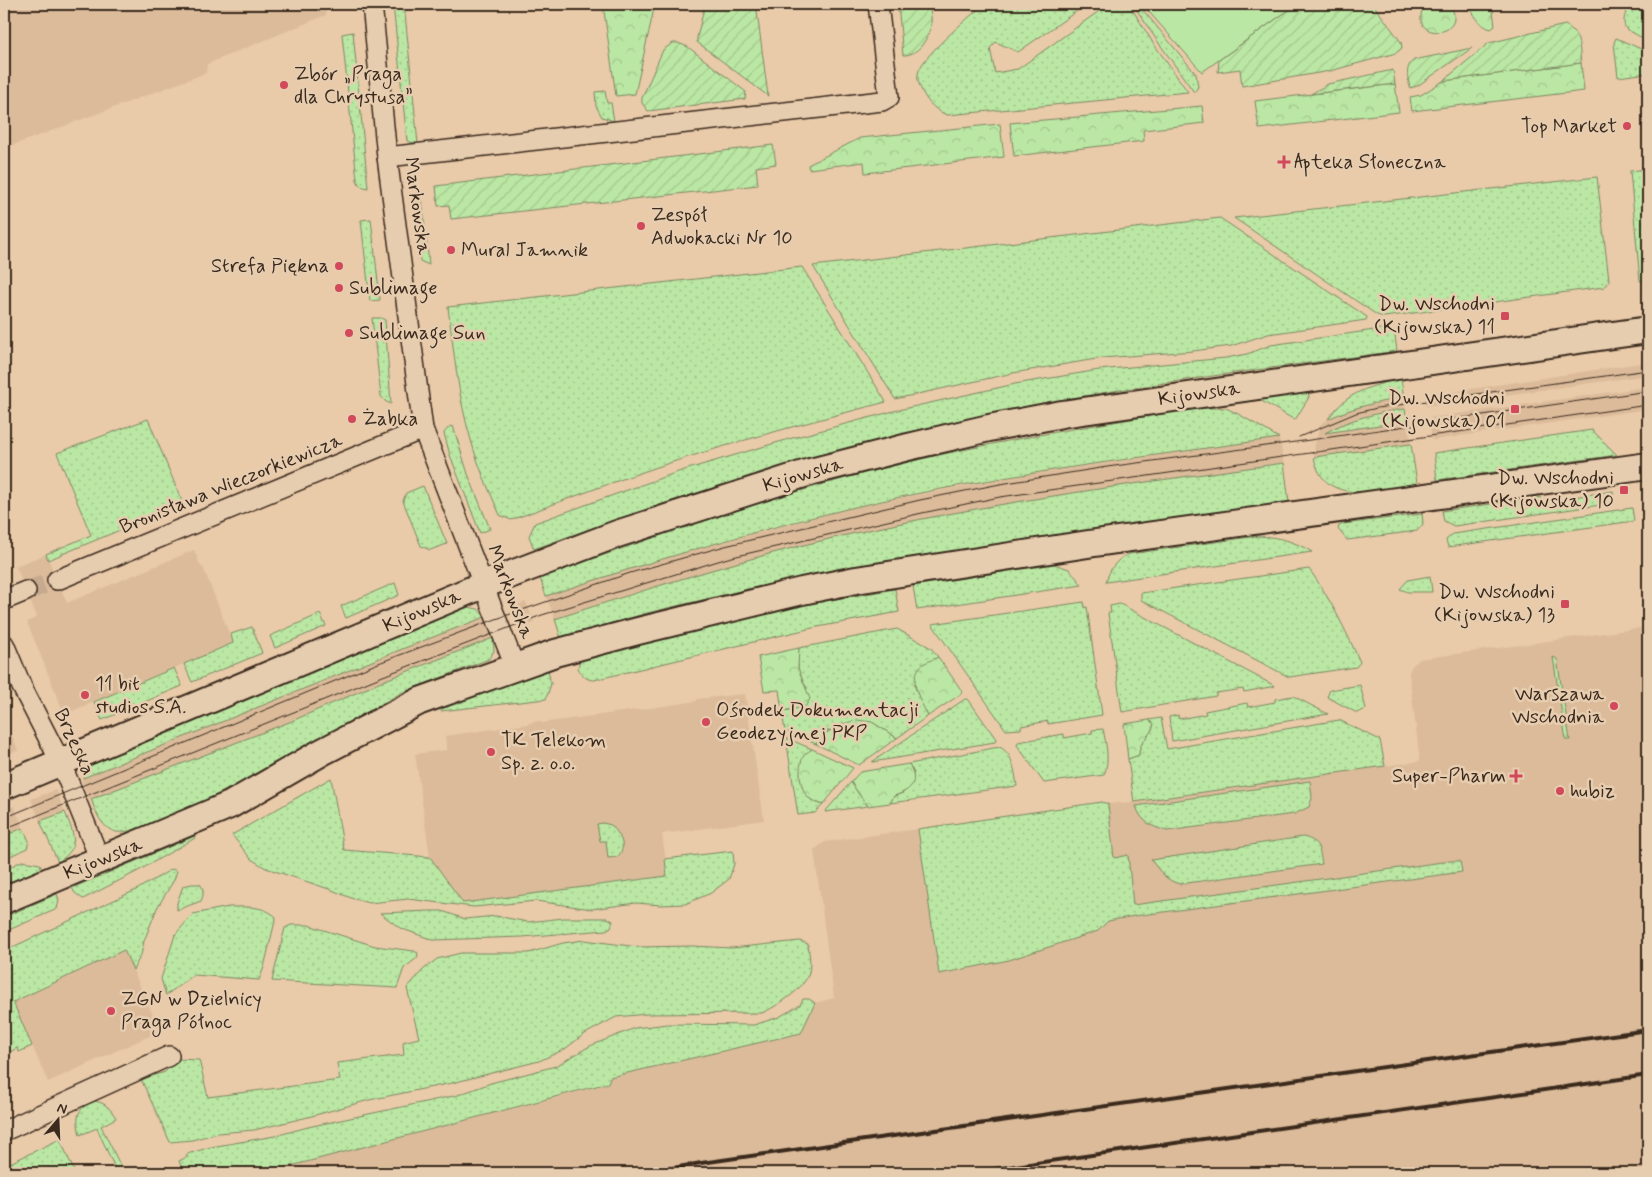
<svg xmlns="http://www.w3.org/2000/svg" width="1652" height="1177" viewBox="0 0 1652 1177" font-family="Mynerve,sans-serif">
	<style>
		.built { fill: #dbbb9a }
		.grass { fill: url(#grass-dots); stroke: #7b8861 }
		.forest { fill: url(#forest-crowns); stroke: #7b8861 }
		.garden { fill: url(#garden-furrows); stroke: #7b8861 }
		.pitch { fill: #bbe7a4; stroke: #7b8861 }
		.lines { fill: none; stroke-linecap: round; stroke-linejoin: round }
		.street-tunnel { stroke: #c6aa8d; stroke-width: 19; stroke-dasharray: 19 9; stroke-linecap: butt }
		.street-casing { stroke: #3b2a1e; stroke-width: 22 }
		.secondary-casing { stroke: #3b2a1e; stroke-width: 30 }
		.street { stroke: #e7cdaf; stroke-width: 19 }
		.secondary { stroke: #e7cdaf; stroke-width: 26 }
		.tram { stroke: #3b2a1e; stroke-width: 1 }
		.rail { stroke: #3b2a1e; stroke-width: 4 }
		.poi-dot { fill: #d1495b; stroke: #e7cdaf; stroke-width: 2 }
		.labels { text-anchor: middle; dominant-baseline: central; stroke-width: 5; stroke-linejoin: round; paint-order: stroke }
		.poi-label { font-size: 20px; fill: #3b2a1e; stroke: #e7cdaf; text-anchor: start }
		.street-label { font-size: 20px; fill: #3b2a1e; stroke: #e7cdaf }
	</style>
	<defs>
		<pattern id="grass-dots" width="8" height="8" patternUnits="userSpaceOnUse" patternTransform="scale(1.25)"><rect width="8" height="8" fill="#bbe7a4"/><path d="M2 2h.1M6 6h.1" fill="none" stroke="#a2c68d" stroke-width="1.8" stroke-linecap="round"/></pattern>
		<pattern id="forest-crowns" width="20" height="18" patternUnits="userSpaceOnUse" patternTransform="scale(1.25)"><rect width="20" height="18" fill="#bbe7a4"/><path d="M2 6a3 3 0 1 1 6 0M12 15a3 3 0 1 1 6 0" fill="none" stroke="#a2c68d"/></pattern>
		<pattern id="garden-furrows" width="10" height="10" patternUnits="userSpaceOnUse" patternTransform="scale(1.25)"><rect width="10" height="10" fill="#bbe7a4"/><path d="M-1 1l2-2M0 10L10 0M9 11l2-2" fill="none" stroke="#a2c68d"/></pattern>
	</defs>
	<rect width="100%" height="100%" fill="#e9caa9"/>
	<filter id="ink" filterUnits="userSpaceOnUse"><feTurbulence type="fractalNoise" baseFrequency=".02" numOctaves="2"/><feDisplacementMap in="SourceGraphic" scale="10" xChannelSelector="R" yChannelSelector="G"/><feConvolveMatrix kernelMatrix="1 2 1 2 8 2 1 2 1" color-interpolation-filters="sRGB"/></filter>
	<g filter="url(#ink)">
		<g class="built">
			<path d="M 4,4 L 325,4 L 326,15 L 207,64 L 206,73 L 8,147 L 10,154 L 4,157 Z"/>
			<path d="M 1648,362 L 1648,375 L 1426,406 L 1425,396 Z"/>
			<path d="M 1648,387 L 1648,409 L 1432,440 L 1429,418 Z"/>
			<path d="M 1404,398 L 1405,409 L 1369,415 L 1327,432 L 1407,421 L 1411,444 L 1314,457 L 1315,444 L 1320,426 L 1323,422 L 1344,411 L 1363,405 Z"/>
			<path d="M 1279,438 L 1284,463 L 1009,503 L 942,516 L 635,592 L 555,619 L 546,596 L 628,568 L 855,507 L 1025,475 Z"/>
			<path d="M 194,550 L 201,567 L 203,567 L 233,643 L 72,711 L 62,708 L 27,622 L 37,617 L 16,566 L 46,554 L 67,603 Z"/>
			<path d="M 526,602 L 534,623 L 521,628 L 514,606 Z"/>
			<path d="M 485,617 L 493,638 L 388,679 L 292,721 L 89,800 L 81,779 L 402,649 Z"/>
			<path d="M 1648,627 L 1648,1173 L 264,1173 L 608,1084 L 609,1077 L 801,1033 L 815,1003 L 834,998 L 814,850 L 825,842 L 918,829 L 939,974 L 1098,931 L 1108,921 L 1127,855 L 1114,858 L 1108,804 L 1134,802 L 1420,761 L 1409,672 L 1412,666 L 1420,659 Z"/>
			<path d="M 745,694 L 764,820 L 662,834 L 668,876 L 463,903 L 430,857 L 415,754 L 447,750 L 445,736 L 529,724 L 529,723 L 540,721 L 541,723 L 644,709 L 697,701 L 697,699 Z"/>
			<path d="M 4,718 L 18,750 L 4,756 Z"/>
			<path d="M 56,790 L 65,812 L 40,821 L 31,799 Z"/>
			<path d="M 14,806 L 23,828 L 4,836 L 4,811 Z"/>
			<path d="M 124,950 L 160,1031 L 48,1082 L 13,1002 Z"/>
		</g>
		<g class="grass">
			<path d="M 393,4 L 404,4 L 418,144 L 407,141 Z"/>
			<path d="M 984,4 L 1087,4 L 1018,52 L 996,42 L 990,48 L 995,73 L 1018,69 L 1109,4 L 1129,4 L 1153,43 L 1188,92 L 948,115 C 937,112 928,103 923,93 C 920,87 917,81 918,74 C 921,56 969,18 984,4 Z"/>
			<path d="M 1133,4 L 1138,4 L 1196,74 L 1198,87 L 1194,92 L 1156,39 Z"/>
			<path d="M 1635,4 L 1648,4 L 1648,41 L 1626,29 C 1621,20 1626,8 1635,4 Z"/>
			<path d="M 353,32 L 368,188 L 360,186 L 357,180 L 342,34 Z"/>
			<path d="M 1616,38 L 1648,52 L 1648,73 L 1618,77 L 1614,43 Z"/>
			<path d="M 605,91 L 607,103 L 611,103 L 614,121 L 602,117 L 596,106 L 595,92 Z"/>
			<path d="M 1648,169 L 1648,279 L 1640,281 L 1630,171 Z"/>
			<path d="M 1597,177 L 1609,280 L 1604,287 L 1384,317 L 1377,315 L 1234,218 Z"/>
			<path d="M 414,197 L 422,199 L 429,265 L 420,261 Z"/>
			<path d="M 1220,218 L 1367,317 L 1366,320 L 1268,334 L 1231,346 L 1193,351 L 1102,358 L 1013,373 L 895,399 L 813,266 Z"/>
			<path d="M 371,219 L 380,300 L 370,301 L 361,220 Z"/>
			<path d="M 802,267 L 886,402 C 820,419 753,437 688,457 C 628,476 570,498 511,520 L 500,515 C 489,490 478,466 471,440 C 458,397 454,352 448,307 Z"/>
			<path d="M 372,318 L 381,318 L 385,320 L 391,404 L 385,401 L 381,396 Z"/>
			<path d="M 1388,328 L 1395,336 L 1397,351 C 1253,371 1107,387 965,420 C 819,453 675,497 534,549 L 529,536 L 535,523 L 678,472 L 789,439 L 894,411 L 1015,384 L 1099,370 L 1226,358 L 1247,354 L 1271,345 Z"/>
			<path d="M 1401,379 L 1404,398 C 1377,402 1353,407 1328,419 C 1347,392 1370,386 1401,379 Z"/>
			<path d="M 1305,392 L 1308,392 L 1309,397 L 1295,420 L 1258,399 Z"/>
			<path d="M 1199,408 L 1226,408 L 1240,415 L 1279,438 C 1138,458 994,475 855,507 C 750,532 648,562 546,596 L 540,578 C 675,529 812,482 953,452 C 1034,435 1117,421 1199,408 Z"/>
			<path d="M 1405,409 L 1407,421 L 1325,433 C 1351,418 1377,413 1405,409 Z"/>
			<path d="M 148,419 L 181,499 L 180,505 L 48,560 L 46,554 L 91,535 L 57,453 Z"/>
			<path d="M 453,426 L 468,474 L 490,529 L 480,533 L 450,455 L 444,433 L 449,427 Z"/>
			<path d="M 1592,430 L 1617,455 L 1437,480 L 1434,453 Z"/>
			<path d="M 1411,444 L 1417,483 C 1380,489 1324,509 1314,457 Z"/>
			<path d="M 1284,463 L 1289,502 L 861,565 L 740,591 L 647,613 L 561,638 L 555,619 C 637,592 720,566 804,545 C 962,506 1124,485 1284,463 Z"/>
			<path d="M 423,486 L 447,544 L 430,550 L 421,546 L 403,501 L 406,493 Z"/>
			<path d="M 1613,491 L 1614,503 L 1454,526 L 1444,521 L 1442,511 L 1540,497 L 1541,502 Z"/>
			<path d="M 1632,508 L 1634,521 L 1448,547 L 1446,540 L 1453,534 Z"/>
			<path d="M 1422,514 L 1423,524 L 1417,531 L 1347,540 L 1338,529 L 1339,526 L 1343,524 Z"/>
			<path d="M 1258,536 C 1279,537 1294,541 1312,552 L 1106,582 C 1110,568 1116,560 1129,554 Z"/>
			<path d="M 1054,564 L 1069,569 L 1082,585 L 917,610 L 913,586 Z"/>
			<path d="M 1309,569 C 1330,598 1345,629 1360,662 L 1356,667 L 1289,677 L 1141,600 L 1141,593 Z"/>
			<path d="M 1430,576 L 1432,592 L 1408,592 L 1400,589 L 1408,580 Z"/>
			<path d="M 395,583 L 399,595 L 346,618 L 341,606 Z"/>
			<path d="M 895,589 L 899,612 L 812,628 L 594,680 C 586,680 582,675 578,668 L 580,660 L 688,632 L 807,604 Z"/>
			<path d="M 1084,602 L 1085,608 L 1087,607 L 1102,715 L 1048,724 L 1048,721 L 1021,726 L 1021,729 L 1006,730 L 932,624 Z"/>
			<path d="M 1120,604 L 1275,686 L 1244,692 L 1243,689 L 1216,693 L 1216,696 L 1122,712 L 1108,613 L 1111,613 L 1110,606 Z"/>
			<path d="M 468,607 L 478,609 L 485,617 L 402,649 L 83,778 L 85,770 L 91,765 Z"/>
			<path d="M 320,614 L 326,626 L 275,648 L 270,636 Z"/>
			<path d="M 252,627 L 262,653 L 192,682 L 184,664 L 233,643 L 231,634 Z"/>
			<path d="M 897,629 L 931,648 L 938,657 L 932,661 L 914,685 L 928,716 L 897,738 L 872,722 L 827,731 L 816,744 L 785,731 L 782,711 L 791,710 L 807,688 C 797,673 797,666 799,648 Z"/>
			<path d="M 493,638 L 494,651 L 489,659 L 401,693 L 234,786 C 214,796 135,836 116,832 C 101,828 96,812 91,799 L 292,721 L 388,679 Z"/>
			<path d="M 1553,657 L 1557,659 L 1570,740 L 1566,740 Z"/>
			<path d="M 174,668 L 182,686 L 102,720 L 94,702 Z"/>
			<path d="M 548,670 L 551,684 L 546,699 L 441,711 L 439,707 L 476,693 Z"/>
			<path d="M 1360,685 L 1366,709 L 1357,713 L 1327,697 L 1330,690 Z"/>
			<path d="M 1293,696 L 1328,714 L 1172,741 L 1169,717 L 1178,715 L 1179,719 L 1206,714 L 1205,711 L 1247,703 L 1248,707 L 1275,702 L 1275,699 Z"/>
			<path d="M 965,699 L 968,699 L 996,739 L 995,742 L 872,762 Z"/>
			<path d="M 1161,718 L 1167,749 L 1339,720 L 1380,740 L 1385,766 L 1134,802 L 1128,759 L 1139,755 C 1139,742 1147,738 1153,728 L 1152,722 L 1149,720 Z"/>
			<path d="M 1103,729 C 1106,744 1110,760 1104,775 L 1044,783 L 1017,745 L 1018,742 L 1064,734 L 1064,738 L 1092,733 L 1092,730 Z"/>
			<path d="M 786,738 L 812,749 C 797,761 797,787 811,800 C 814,802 819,803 823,805 L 815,813 L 798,815 Z"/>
			<path d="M 999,747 C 1013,752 1015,773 1017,786 L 890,803 L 894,796 L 903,793 L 914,773 L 909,764 Z"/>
			<path d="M 331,778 L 344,850 L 430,857 L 463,903 L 667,876 L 665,859 L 733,851 L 734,864 L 729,879 L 711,893 L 685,904 L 661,905 L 636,903 L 592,909 L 536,901 L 474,907 L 408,899 L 369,903 L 351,898 L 332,890 L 266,868 L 251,859 L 232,835 Z"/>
			<path d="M 1310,781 L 1312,798 L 1309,807 L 1294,814 L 1167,831 C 1152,827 1141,822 1136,806 Z"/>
			<path d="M 851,782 L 858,793 L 868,806 L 825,812 Z"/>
			<path d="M 1102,802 L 1108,804 L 1114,858 L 1128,855 L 1133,905 L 1450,861 L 1460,861 L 1462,872 L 1134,916 L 1108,921 L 1098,931 L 1009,960 L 939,974 L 918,829 Z"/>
			<path d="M 65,812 C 73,833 82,847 58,862 L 40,821 Z"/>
			<path d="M 603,823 L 611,825 C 620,834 628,848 617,857 L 608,858 L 606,841 L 600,841 L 597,824 Z"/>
			<path d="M 23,828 L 29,841 L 27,848 L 4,859 L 4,836 Z"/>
			<path d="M 195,836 L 195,838 L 138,871 L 83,899 L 75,893 L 72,888 Z"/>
			<path d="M 1303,837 C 1320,841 1319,849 1322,864 L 1180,884 C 1166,881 1160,871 1151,860 Z"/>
			<path d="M 22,861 L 40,864 L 42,870 L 4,886 L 4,870 Z"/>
			<path d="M 172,869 L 177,871 L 174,880 L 157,908 L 144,941 L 141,955 L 133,970 L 124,950 L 13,1002 L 32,1046 L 19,1052 L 17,1048 L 8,1053 L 4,1043 L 4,951 L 136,890 Z"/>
			<path d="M 192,884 L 200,884 C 204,890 204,894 201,901 L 177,910 L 177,903 L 183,886 Z"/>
			<path d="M 57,894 L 59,900 L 57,909 L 4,932 L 4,917 Z"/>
			<path d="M 229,907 C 246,907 263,905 276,917 L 264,967 L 259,980 L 194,975 L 166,995 L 161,979 L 175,935 L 193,914 Z"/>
			<path d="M 431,911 L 442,911 L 465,919 L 496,916 L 528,922 L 564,918 L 607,918 L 613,921 L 611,927 L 606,930 L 522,937 L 433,940 L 400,928 L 380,913 Z"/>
			<path d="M 291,925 L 308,925 L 375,946 L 414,951 L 418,953 L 417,958 L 404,968 L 397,988 L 272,981 L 285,928 Z"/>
			<path d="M 584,940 L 638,947 L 692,946 L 732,948 L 800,941 L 808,944 C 809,953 811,963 809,972 C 805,989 777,1006 762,1013 L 647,1014 L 616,1017 L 583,1035 L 565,1049 L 539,1061 L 452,1083 L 369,1100 L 308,1117 L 254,1130 L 218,1133 L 192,1140 L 170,1142 L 141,1079 L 165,1072 L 177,1059 L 199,1060 L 208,1097 L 340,1080 L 337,1063 L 404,1055 L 403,1042 L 419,1038 L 407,988 L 423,970 L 437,959 L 461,953 L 529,953 L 563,943 Z"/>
			<path d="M 803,999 L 809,999 L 815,1003 L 801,1033 L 610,1077 L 608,1083 L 264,1173 L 184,1173 L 179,1161 L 187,1157 L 187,1154 L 211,1147 L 275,1136 L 308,1127 L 458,1095 L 491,1083 L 556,1066 L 590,1046 L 635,1028 L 668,1024 L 754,1025 L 779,1017 L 800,1005 Z"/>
			<path d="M 93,1101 C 105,1102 110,1108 116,1118 L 101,1126 L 124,1173 L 117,1173 L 97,1128 L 80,1135 C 76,1118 76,1109 93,1101 Z"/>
			<path d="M 60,1139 L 75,1173 L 4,1173 L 4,1166 Z"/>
		</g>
		<g class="forest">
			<path d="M 603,4 L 655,4 L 635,94 L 616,96 Z"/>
			<path d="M 1425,4 L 1450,4 C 1471,40 1404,42 1425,4 Z"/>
			<path d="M 1468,4 L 1492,4 L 1495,26 L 1491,29 C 1479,26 1474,14 1468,4 Z"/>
			<path d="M 1581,63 L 1584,91 L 1412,111 L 1410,97 L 1421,95 L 1443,81 Z"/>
			<path d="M 1395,84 L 1399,112 L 1259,129 L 1255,101 Z"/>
			<path d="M 1202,106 L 1204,123 L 1143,130 L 1144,141 L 1014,156 L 1010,123 Z"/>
			<path d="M 1000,124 L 1004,157 L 865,173 L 864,162 L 809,169 L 808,165 L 860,138 Z"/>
			<path d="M 799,648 L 798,668 L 810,699 L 805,707 L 782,711 L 779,690 L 764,691 L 758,657 Z"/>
			<path d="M 938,657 L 962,691 L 961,694 L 928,716 C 921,702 908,681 920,667 C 924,662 933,660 938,657 Z"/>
			<path d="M 857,720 L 872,722 L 897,738 L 859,765 L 816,744 C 829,729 837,725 857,720 Z"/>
			<path d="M 1149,720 L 1154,724 C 1150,738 1139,740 1139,755 L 1128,759 L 1124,724 Z"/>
			<path d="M 812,749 L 853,768 L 823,805 C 817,803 812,801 808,797 C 799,788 797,764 805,754 C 807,752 810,751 812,749 Z"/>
			<path d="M 909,764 C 919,782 912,790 894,796 L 890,803 L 868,806 L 858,793 L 851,782 L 860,772 Z"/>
		</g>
		<g class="garden">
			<path d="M 705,4 L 756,4 L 768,96 L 697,42 L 697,38 Z"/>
			<path d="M 898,4 L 929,4 C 930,11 932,18 931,24 C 929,38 918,56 903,55 Z"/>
			<path d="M 1297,4 L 1373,4 L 1401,42 L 1402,48 L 1396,53 L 1330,71 L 1242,86 L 1240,69 L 1218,72 L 1219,60 Z"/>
			<path d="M 1565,25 C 1581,33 1579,48 1581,63 L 1443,81 L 1489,43 Z"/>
			<path d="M 673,43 L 678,43 L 688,47 L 746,92 L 745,99 L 648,111 L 642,103 L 642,98 L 663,50 Z"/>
			<path d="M 1472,48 L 1417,86 L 1410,88 C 1408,77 1404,68 1414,60 Z"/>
			<path d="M 1393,70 L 1395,84 L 1311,94 L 1328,84 Z"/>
			<path d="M 773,145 L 776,164 L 756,167 L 758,185 L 451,219 L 449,205 L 438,206 L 436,186 Z"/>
		</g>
		<path class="pitch" d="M 1142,4 L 1297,4 L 1202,72 Z"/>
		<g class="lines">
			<path class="street-tunnel" d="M 26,591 L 57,580"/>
			<defs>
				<g id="street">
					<path d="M 372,4 L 387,157 L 423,429 L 515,667"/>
					<path d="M 387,157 L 882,101 L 889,97 L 878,4"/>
					<path d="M 57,580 L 423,429"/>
					<path d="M 4,600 L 26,591"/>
					<path d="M 4,644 L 22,687 L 61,763 L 100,860"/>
					<path d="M 4,1131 L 169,1056"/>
				</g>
				<g id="secondary">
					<path d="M 4,786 L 483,585 L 617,534 L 810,472 L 908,447 L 989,428 L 1062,414 L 1648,330"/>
					<path d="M 4,900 L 230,805 L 322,752 L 420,701 L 555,653 L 638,631 L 802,591 L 856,580 L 1088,544 L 1648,466"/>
				</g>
			</defs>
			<use href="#street" class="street-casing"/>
			<use href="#secondary" class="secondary-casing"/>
			<use href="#street" class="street"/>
			<use href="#secondary" class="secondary"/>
			<g class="tram">
				<path d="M 1299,437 L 1356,413 L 1377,408 L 1648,370"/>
				<path d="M 4,818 L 376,664 L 496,619 L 630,573 L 725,546 L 920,500 L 1000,484 L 1107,467 L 1303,441 L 1648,391"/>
				<path d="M 4,829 L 383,676 L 542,615 L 728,558 L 922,513 L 1000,497 L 1648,405"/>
			</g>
			<g class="rail">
				<path d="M 645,1173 L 701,1163 L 1648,1030"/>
				<path d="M 966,1173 L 1648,1075"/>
			</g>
		</g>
	</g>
	<g class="poi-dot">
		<circle cx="284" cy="85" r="5"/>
		<circle cx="1627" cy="126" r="5"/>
		<path d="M1281.5 154.5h5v5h5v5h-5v5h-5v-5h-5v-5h5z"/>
		<circle cx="641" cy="226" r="5"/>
		<circle cx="451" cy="250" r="5"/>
		<circle cx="339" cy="266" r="5"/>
		<circle cx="339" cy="288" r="5"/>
		<rect x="1500" y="311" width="10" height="10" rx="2.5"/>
		<circle cx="349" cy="333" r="5"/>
		<rect x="1510" y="404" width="10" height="10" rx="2.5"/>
		<circle cx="352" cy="419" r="5"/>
		<rect x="1619" y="485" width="10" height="10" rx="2.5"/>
		<rect x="1560" y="599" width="10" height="10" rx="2.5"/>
		<circle cx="85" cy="695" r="5"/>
		<circle cx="1614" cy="706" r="5"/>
		<circle cx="706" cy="722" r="5"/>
		<circle cx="491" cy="752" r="5"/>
		<path d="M1513.5 768.5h5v5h5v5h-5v5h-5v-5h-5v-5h5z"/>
		<circle cx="1560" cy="791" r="5"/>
		<circle cx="111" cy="1011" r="5"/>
	</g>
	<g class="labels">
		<g class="poi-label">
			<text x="294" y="74">Zbór „Praga<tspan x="294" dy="23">dla Chrystusa”</tspan></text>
			<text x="1617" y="126" text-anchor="end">Top Market</text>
			<text x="1294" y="162">Apteka Słoneczna</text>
			<text x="651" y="215">Zespół<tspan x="651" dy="23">Adwokacki Nr 10</tspan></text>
			<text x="461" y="250">Mural Jamnik</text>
			<text x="329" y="266" text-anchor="end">Strefa Piękna</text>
			<text x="349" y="288">Sublimage</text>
			<text x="1495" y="304" text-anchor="end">Dw. Wschodni<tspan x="1495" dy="23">(Kijowska) 11</tspan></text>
			<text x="359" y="333">Sublimage Sun</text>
			<text x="1505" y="398" text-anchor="end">Dw. Wschodni<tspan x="1505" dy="23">(Kijowska) 01</tspan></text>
			<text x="362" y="419">Żabka</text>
			<text x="1614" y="478" text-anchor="end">Dw. Wschodni<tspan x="1614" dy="23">(Kijowska) 10</tspan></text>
			<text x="1555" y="592" text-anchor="end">Dw. Wschodni<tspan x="1555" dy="23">(Kijowska) 13</tspan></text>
			<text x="95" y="684">11 bit<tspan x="95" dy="23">studios S.A.</tspan></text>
			<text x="1604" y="694" text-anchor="end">Warszawa<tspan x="1604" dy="23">Wschodnia</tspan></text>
			<text x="716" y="710">Ośrodek Dokumentacji<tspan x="716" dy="23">Geodezyjnej PKP</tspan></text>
			<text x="501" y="740">TK Telekom<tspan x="501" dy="23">Sp. z. o.o.</tspan></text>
			<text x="1506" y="776" text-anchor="end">Super-Pharm</text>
			<text x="1570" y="791">hubiz</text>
			<text x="121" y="999">ZGN w Dzielnicy<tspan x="121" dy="23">Praga Północ</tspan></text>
		</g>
		<g class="street-label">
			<text transform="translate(417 206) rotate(82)">Markowska</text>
			<text transform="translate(1199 394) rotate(-8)">Kijowska</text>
			<text transform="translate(803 475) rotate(-16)">Kijowska</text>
			<text transform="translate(231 484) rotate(-22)">Bronisława Wieczorkiewicza</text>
			<text transform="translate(510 592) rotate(69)">Markowska</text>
			<text transform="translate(422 611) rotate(-23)">Kijowska</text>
			<text transform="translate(74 742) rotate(65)">Brzeska</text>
			<text transform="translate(103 859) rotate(-22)">Kijowska</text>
		</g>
	</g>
	<rect width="1652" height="1177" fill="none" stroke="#e7cdaf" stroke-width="20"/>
	<rect x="10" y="10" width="1632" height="1157" fill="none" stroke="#3b2a1e" stroke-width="2" filter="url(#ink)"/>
	<g transform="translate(58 1120) rotate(19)" stroke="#e7cdaf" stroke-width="4" paint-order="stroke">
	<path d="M0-4L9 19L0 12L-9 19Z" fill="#3b2a1e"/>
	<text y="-8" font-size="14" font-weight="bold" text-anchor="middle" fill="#3b2a1e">N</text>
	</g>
</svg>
